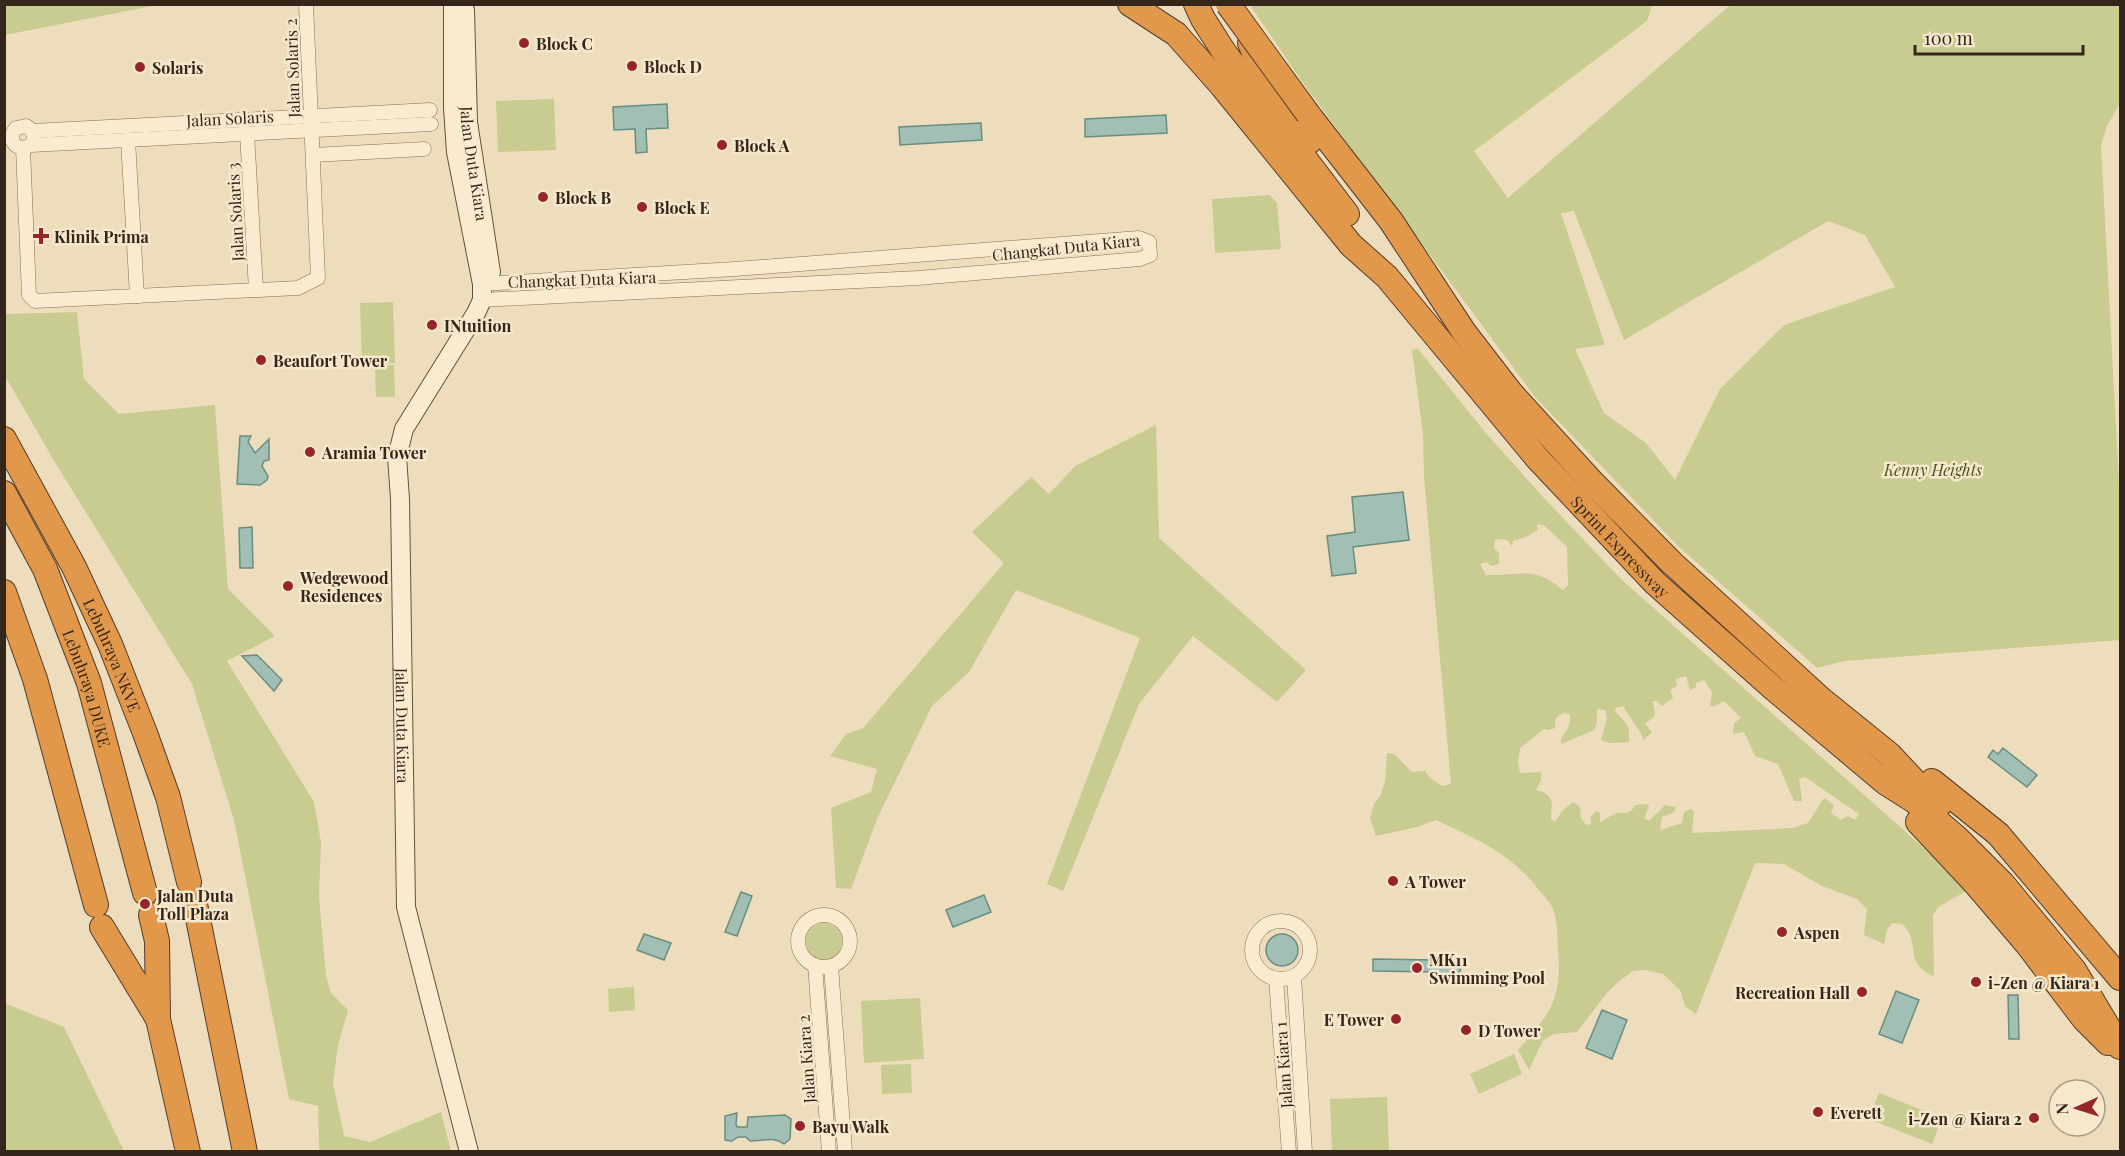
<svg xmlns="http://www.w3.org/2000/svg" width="2125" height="1156" viewBox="0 0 2125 1156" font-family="'Playfair Display',serif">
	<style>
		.green { fill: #c8cc91; fill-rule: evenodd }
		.water { fill: #a1bfb5; stroke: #688d82; stroke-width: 1.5 }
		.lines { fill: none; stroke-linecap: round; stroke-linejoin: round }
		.street-casing { stroke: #866d56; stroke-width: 15 }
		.secondary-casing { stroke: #684f39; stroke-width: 20 }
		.highway-casing { stroke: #533c2b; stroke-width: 26 }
		.street { stroke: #f9ebd0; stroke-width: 14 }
		.secondary { stroke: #f9ebd0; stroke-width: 18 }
		.highway { stroke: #e1984a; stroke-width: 24 }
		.highway-bridge-casing { stroke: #533c2b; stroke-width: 26; stroke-linecap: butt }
		.highway-bridge { stroke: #e1984a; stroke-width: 24 }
		.poi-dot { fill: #96252b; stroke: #f6e8cc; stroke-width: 2 }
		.labels { text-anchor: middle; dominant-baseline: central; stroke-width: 5; stroke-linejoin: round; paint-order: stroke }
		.poi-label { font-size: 16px; font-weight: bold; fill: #35261b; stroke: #f6e8cc; text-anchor: start }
		.street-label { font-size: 16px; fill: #35261b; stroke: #f6e8cc }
		.park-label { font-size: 16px; font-style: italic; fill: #485221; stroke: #f6e8cc }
	</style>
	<rect width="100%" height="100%" fill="#eeddbd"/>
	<g class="green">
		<path d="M 5,4 L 157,4 L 157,5 L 5,35 Z"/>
		<path d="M 1252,4 L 1652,5 L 1647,21 L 1474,151 L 1508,198 L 1730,5 L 2120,5 L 2120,103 L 2107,126 L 2101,145 L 2120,503 L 2120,640 L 1844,661 L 1817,668 L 1680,548 L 1535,397 L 1303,83 L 1252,8 ZM 1574,211 L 1624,340 L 1828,221 L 1865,235 L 1895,287 L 1784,325 L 1720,389 L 1675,480 L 1646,443 L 1604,413 L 1575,349 L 1605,345 L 1561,213 Z"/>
		<path d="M 554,99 L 556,150 L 498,152 L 496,101 Z"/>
		<path d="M 1270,195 L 1277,203 L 1281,249 L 1215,253 L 1212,199 Z"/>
		<path d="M 393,302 L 395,363 L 362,364 L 360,303 Z"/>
		<path d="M 77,312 L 84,379 L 119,414 L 215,405 L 228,589 L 275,636 L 227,661 L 314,802 L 321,842 L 319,897 L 326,976 L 331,993 L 348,1010 L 338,1045 L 333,1083 L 344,1136 L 370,1142 L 441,1112 L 451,1151 L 319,1151 L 318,1106 L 289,1099 L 234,820 L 192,684 L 56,464 L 5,376 L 5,314 Z"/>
		<path d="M 1418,349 L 1485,432 L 1544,498 L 1621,579 L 1970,889 L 1938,907 L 1933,915 L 1934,976 C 1902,964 1922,941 1902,924 L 1892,923 L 1887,930 L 1884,944 L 1864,935 L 1867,909 L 1857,899 L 1822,886 L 1784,864 L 1755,863 L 1696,1014 L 1685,1006 L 1680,990 L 1663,974 L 1645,970 L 1633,971 L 1618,982 L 1607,993 L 1577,1032 L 1554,1034 L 1543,1040 L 1529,1070 L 1518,1050 C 1551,1012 1562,1001 1558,948 C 1557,935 1558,919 1552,907 C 1549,901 1543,895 1538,889 C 1511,853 1476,839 1436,820 L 1417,827 L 1376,836 L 1370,818 L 1374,804 L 1380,796 L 1385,782 L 1387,753 L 1394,754 L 1412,772 L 1425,771 L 1429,777 L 1442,786 L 1451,784 L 1424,476 L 1423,435 L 1412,350 ZM 1537,524 L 1545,526 L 1567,547 L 1568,585 L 1563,590 C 1534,565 1520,576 1486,575 L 1480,564 L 1487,562 L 1491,566 L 1499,564 L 1499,553 L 1494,548 L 1495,539 L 1507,540 L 1512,546 L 1513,541 L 1526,537 L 1538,530 ZM 1686,676 L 1690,690 L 1696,687 L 1696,683 L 1704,680 L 1712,692 L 1710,706 L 1715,706 L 1724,701 L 1741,718 L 1734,723 L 1733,734 L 1744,732 L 1755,756 L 1778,764 L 1794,801 L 1802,801 L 1799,778 L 1805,777 L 1859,814 L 1855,820 L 1848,816 L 1841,820 L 1831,813 L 1834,805 L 1824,798 L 1808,823 L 1793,828 L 1692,833 L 1694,812 L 1691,809 L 1684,812 L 1682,823 L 1660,830 L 1662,817 C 1668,814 1674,815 1676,807 L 1665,805 L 1649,821 L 1644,818 L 1649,807 L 1647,804 L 1635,805 C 1630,815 1628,812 1618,813 C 1613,814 1605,819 1600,823 L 1600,813 L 1597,811 L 1591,816 L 1591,824 L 1586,825 L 1581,818 L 1580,807 L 1573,802 L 1562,811 L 1555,822 L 1551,819 C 1552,802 1555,795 1536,790 L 1541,780 L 1541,772 L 1520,773 L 1518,762 L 1520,748 L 1544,729 L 1549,730 L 1555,728 L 1556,718 L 1563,713 L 1570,714 C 1572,731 1560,732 1561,744 L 1594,730 L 1597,723 L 1597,709 L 1605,710 L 1607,718 L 1601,740 L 1610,743 L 1629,742 C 1630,721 1626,725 1615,711 L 1616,708 L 1623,706 C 1629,718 1639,727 1644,740 L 1652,732 L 1645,724 L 1655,716 L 1653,701 L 1657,701 L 1662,706 L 1673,698 L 1670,690 L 1677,686 L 1676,679 Z"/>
		<path d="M 394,365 L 395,397 L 376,397 L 375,366 Z"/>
		<path d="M 1156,425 L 1159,538 L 1306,670 L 1277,702 L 1193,636 L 1139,704 L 1063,891 L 1047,884 L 1140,638 L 1016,590 L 969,672 L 932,706 L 877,819 L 851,889 L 836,888 L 831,808 L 871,792 L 877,769 L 830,756 L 846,734 L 863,728 L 1004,563 L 972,532 L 1031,477 L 1049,494 L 1075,466 Z"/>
		<circle cx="824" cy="941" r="18"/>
		<path d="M 634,987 L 635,1010 L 609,1012 L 608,989 Z"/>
		<path d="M 920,998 L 924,1059 L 864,1063 L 861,1001 Z"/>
		<path d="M 4,1003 L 64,1027 L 124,1151 L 5,1151 L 4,1075 L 7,1074 L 4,1070 Z"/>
		<path d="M 1514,1054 L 1522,1074 L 1479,1094 L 1470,1074 Z"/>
		<path d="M 911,1064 L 912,1093 L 882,1094 L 881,1065 Z"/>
		<path d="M 1879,1093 L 1942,1118 L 1932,1144 L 1869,1119 Z"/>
		<path d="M 1387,1097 L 1389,1151 L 1332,1151 L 1330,1099 Z"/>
	</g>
	<g class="water">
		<path d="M 667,104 L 668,128 L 646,129 L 647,152 L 636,153 L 635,129 L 614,130 L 613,107 Z"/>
		<path d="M 1166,115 L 1167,133 L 1085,137 L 1085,119 Z"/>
		<path d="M 981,123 L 982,140 L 900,145 L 899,127 Z"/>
		<path d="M 240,436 L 251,436 L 248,442 L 255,453 L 269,439 L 269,460 L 264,461 L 262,466 L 268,476 L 267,480 L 260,485 L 237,484 Z"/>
		<path d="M 1403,492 L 1409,540 L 1353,547 L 1356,573 L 1332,576 L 1327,536 L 1355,532 L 1352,497 Z"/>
		<path d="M 252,527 L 253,568 L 240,568 L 239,528 Z"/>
		<path d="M 257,655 L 282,680 L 274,691 L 242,656 Z"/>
		<path d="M 2003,748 L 2037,775 L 2027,787 L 1988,757 L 1993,750 L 1998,754 Z"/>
		<path d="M 741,892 L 752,896 L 737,936 L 725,932 Z"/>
		<path d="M 984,895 L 991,912 L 953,927 L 946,910 Z"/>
		<circle cx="1282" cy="950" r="16"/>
		<path d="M 644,934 L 671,943 L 664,960 L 637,950 Z"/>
		<path d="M 1452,954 C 1472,964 1455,989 1438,972 L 1373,971 L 1373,959 L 1438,960 L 1444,955 Z"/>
		<path d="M 1896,991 L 1919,1000 L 1902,1043 L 1879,1034 Z"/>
		<path d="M 2008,995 L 2018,995 L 2019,1039 L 2009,1039 Z"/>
		<path d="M 1602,1010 L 1627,1020 L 1612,1059 L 1586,1048 Z"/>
		<path d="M 737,1113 L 736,1124 L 737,1127 L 747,1127 L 748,1117 L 785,1115 L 791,1119 L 790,1139 L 784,1144 C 773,1136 763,1141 750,1141 L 746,1137 L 738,1137 L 732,1141 L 725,1140 L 725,1116 Z"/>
	</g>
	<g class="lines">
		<defs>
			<g id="street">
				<path d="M 32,131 L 430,110"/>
				<path d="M 247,133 L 256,290"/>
				<path d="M 128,140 L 137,296"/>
				<path d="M 31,145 C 36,138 34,130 26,126 L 16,128 C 6,140 17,153 31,145 L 431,124"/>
				<path d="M 23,148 L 29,295 L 35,301 L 298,288 L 318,278 L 306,4"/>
				<path d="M 313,155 L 424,149"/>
				<path d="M 482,284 L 735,269 L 1139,238 L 1149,242 L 1150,255 L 1140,259 L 918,278 L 482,300"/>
				<circle cx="824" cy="941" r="26"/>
				<circle cx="1281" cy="950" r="29"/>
				<path d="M 815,965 L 829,1152"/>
				<path d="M 831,966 L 845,1152"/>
				<path d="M 1294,977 L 1305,1152"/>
				<path d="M 1276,979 L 1289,1152"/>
			</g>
			<g id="secondary">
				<path id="s1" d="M 453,4 L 453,108 L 456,152 L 482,284 L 482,300 L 476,313 L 404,429 L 397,457 L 400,499 L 406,907 L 469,1152"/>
				<path id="s2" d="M 465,10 L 468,122 L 491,272"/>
			</g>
			<g id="highway">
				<path id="s3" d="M 1130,4 L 1176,34 L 1222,86 L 1351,245 L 1387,277 L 1537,458 L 1655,583 L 1773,688 L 1886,783 L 1913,800 L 1956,837 L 2003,884 L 2074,970 L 2120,1047"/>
				<path d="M 1196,4 L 1203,19 L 1224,52 L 1347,214"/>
				<path d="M 1250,43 C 1264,80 1287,110 1310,141"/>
				<path d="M 1308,114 L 1391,221 L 1464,332 L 1511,393 L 1593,483 L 1672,563 L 1821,699 L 1889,754 L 1918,785 L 1940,804"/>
				<path id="s4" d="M 4,439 L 74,567 L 110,644 L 145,733 L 168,797 L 189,882"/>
				<path id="s5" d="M 4,493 L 45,569 L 89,683 L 145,893"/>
				<path d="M 4,592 L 35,679 L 96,905"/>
				<path d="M 1932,781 L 1998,834 L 2120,978"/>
				<path d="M 1918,822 L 1975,883 L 2027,944 L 2084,1019 L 2108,1043"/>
				<path d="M 195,904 L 245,1152"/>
				<path d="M 151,915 L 157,941 L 158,1019"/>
				<path d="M 102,927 L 158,1019 L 188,1152"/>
			</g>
		</defs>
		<use href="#street" class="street-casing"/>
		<use href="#secondary" class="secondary-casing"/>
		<use href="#highway" class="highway-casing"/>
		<use href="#street" class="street"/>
		<use href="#secondary" class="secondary"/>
		<use href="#highway" class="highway"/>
		<defs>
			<path id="highway-bridge" d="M 1228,4 L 1308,114"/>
		</defs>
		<use href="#highway-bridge" class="highway-bridge-casing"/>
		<use href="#highway-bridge" class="highway-bridge"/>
	</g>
	<g class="poi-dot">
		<circle cx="524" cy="43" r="6"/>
		<circle cx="632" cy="66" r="6"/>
		<circle cx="140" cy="67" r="6"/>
		<circle cx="722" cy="145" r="6"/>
		<circle cx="543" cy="197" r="6"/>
		<circle cx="642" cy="207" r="6"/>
		<path d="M38 227h6v6h6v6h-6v6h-6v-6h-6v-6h6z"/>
		<circle cx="432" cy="325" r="6"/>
		<circle cx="261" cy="360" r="6"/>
		<circle cx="310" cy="452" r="6"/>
		<circle cx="288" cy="586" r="6"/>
		<circle cx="1393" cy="881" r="6"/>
		<circle cx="145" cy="904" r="6"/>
		<circle cx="1782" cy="932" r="6"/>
		<circle cx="1417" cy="968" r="6"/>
		<circle cx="1976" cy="982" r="6"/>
		<circle cx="1862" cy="992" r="6"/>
		<circle cx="1396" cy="1019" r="6"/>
		<circle cx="1466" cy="1030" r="6"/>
		<circle cx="1818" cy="1112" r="6"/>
		<circle cx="2034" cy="1118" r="6"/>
		<circle cx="800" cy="1126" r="6"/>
	</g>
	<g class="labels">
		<g class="poi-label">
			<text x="536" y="43">Block C</text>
			<text x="644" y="66">Block D</text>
			<text x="152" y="67">Solaris</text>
			<text x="734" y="145">Block A</text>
			<text x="555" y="197">Block B</text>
			<text x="654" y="207">Block E</text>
			<text x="54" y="236">Klinik Prima</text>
			<text x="444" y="325">INtuition</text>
			<text x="273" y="360">Beaufort Tower</text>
			<text x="322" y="452">Aramia Tower</text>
			<text x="300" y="577">Wedgewood<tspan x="300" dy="18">Residences</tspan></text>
			<text x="1405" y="881">A Tower</text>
			<text x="157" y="895">Jalan Duta<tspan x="157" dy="18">Toll Plaza</tspan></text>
			<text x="1794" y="932">Aspen</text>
			<text x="1429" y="959">MK11<tspan x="1429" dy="18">Swimming Pool</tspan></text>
			<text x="1988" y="982">i-Zen @ Kiara 1</text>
			<text x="1850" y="992" text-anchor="end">Recreation Hall</text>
			<text x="1384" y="1019" text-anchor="end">E Tower</text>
			<text x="1478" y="1030">D Tower</text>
			<text x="1830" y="1112">Everett</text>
			<text x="2022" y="1118" text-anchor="end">i-Zen @ Kiara 2</text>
			<text x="812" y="1126">Bayu Walk</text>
		</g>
		<g class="street-label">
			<text transform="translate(292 68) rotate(-92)">Jalan Solaris 2</text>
			<text transform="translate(230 118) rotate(-3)">Jalan Solaris</text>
			<text stroke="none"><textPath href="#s2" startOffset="154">Jalan Duta Kiara</textPath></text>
			<text transform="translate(235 212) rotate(-93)">Jalan Solaris 3</text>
			<text transform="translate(1066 247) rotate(-6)">Changkat Duta Kiara</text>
			<text transform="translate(582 279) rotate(-2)">Changkat Duta Kiara</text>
			<text stroke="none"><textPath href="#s3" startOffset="734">Sprint Expressway</textPath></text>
			<text stroke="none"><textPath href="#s4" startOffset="242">Lebuhraya NKVE</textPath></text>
			<text stroke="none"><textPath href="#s5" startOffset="213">Lebuhraya DUKE</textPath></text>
			<text stroke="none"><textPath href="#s1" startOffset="747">Jalan Duta Kiara</textPath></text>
			<text transform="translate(806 1059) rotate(-94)">Jalan Kiara 2</text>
			<text transform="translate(1283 1065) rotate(-94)">Jalan Kiara 1</text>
		</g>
		<g class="park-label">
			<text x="1933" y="469">Kenny Heights</text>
		</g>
	</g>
	<rect width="2125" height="1156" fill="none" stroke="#35261b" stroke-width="12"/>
	<g transform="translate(2077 1108) rotate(267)"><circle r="28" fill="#f6e8cc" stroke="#a99a85" stroke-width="1.5"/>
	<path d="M0-4.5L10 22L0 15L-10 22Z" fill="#96252b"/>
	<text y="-9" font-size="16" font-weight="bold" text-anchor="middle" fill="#35261b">N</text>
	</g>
	<path d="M1915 45v9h168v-9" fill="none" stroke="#35261b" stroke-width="3"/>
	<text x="1924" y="45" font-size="18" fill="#35261b" stroke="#f6e8cc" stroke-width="4.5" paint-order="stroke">100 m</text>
</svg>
